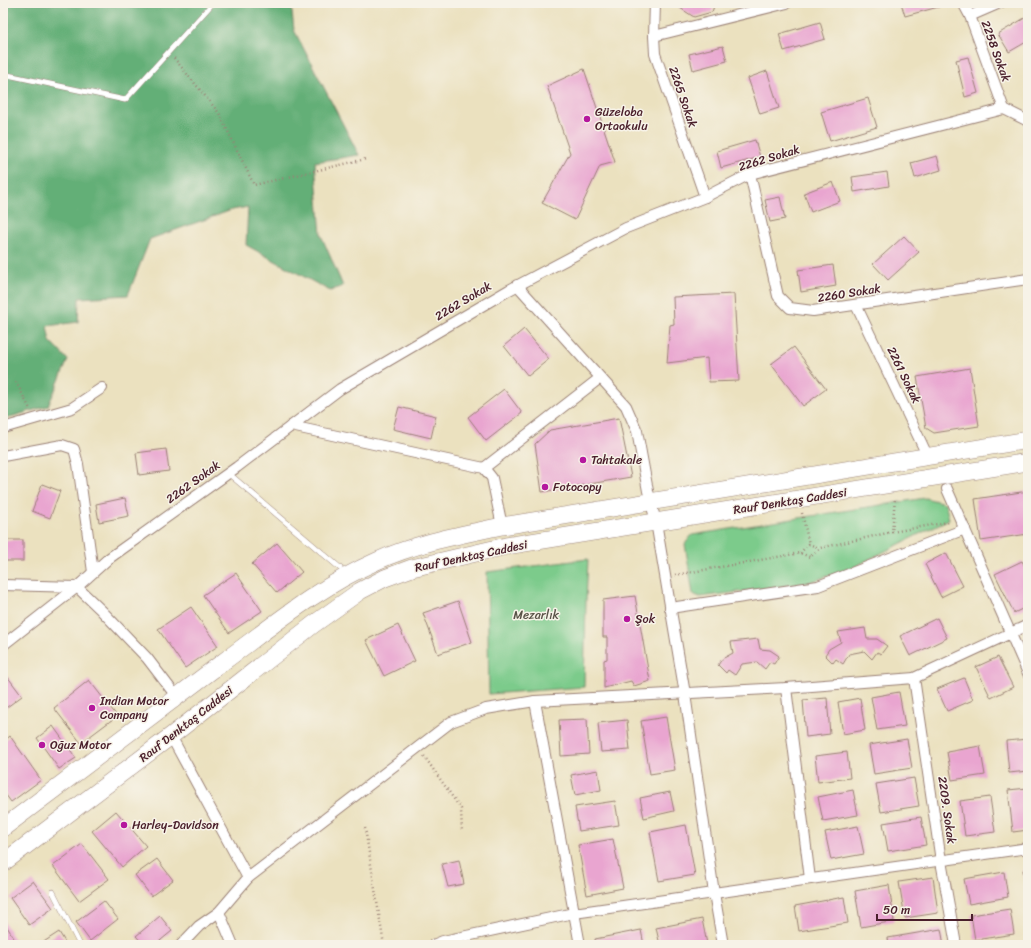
<svg xmlns="http://www.w3.org/2000/svg" width="1031" height="948" viewBox="0 0 1031 948" font-family="Sriracha,sans-serif">
	<style>
		.green { fill: #7bcb8b; stroke: #62755b }
		.forest { fill: #64af77; stroke: #576751 }
		.building { fill: #e9a5d0 }
		.lines { fill: none; stroke-linecap: round; stroke-linejoin: round }
		.service-casing { stroke: #9a8075; stroke-width: 6 }
		.minor-casing { stroke: #9a8075; stroke-width: 12 }
		.primary-casing { stroke: #9a8075; stroke-width: 18 }
		.path { stroke: #9a8075; stroke-width: 2.5; stroke-dasharray: 1 3; stroke-linecap: butt }
		.service { stroke: #fff; stroke-width: 5 }
		.minor { stroke: #fff; stroke-width: 10 }
		.primary { stroke: #fff; stroke-width: 17 }
		.poi-dot { fill: #b5179e; stroke: #f7f3e8; stroke-width: 1.5 }
		.labels { text-anchor: middle; dominant-baseline: central; stroke-width: 3; stroke-linejoin: round; paint-order: stroke }
		.street-label { font-size: 12px; fill: #4a1f2b; stroke: #f7f3e8 }
		.poi-label { font-size: 12px; fill: #4a1f2b; stroke: #f7f3e8; text-anchor: start }
		.park-label { font-size: 12px; fill: #595348; stroke: #f7f3e8 }
	</style>
	<rect width="100%" height="100%" fill="#f7f3e8"/>
	<filter id="ink" filterUnits="userSpaceOnUse"><feTurbulence type="fractalNoise" baseFrequency=".025" numOctaves="2"/><feDisplacementMap in="SourceGraphic" scale="8" xChannelSelector="R" yChannelSelector="G"/><feConvolveMatrix kernelMatrix="1 2 1 2 8 2 1 2 1" color-interpolation-filters="sRGB"/></filter>
	<filter id="wash" filterUnits="userSpaceOnUse"><feTurbulence type="fractalNoise" baseFrequency=".012" numOctaves="4" result="noise"/><feDisplacementMap in="SourceGraphic" scale="16" xChannelSelector="R" yChannelSelector="G"/><feGaussianBlur stdDeviation="0.9" result="paint"/><feColorMatrix in="noise" values="0 0 0 0 0 0 0 0 0 0 0 0 0 0 0 0 0 1.4 0 .05"/><feComposite in="paint" operator="in"/></filter>
	<g filter="url(#wash)">
		<rect width="100%" height="100%" fill="#ebe1bf"/>
		<g class="green">
			<path d="M 925,498 L 945,503 L 949,519 L 852,568 L 807,583 L 700,597 L 693,594 L 685,544 L 692,535 Z"/>
			<path d="M 588,559 L 586,601 L 584,687 L 489,694 L 487,572 Z"/>
		</g>
		<path class="forest" d="M 3,3 L 291,3 L 294,30 L 359,155 L 315,162 L 321,235 L 343,286 L 330,291 L 246,245 L 248,207 L 232,210 L 150,239 L 128,295 L 79,298 L 78,322 L 47,326 L 50,341 L 68,360 L 48,406 L 3,419 Z"/>
		<g id="blocks">
			<g class="building">
				<path d="M 679,3 L 715,3 L 712,12 L 694,17 L 680,8 Z"/>
				<path d="M 901,3 L 941,3 L 942,6 L 905,16 Z"/>
				<path d="M 1028,16 L 1028,41 L 1009,52 L 998,34 Z"/>
				<path d="M 820,22 L 825,39 L 784,51 L 779,34 Z"/>
				<path d="M 723,46 L 727,61 L 693,70 L 689,54 Z"/>
				<path d="M 968,57 L 978,93 L 965,97 L 956,60 Z"/>
				<path d="M 584,69 L 615,162 L 600,166 L 575,220 L 542,203 L 570,153 L 547,86 Z"/>
				<path d="M 767,71 L 779,108 L 760,114 L 748,78 Z"/>
				<path d="M 868,98 L 877,127 L 830,141 L 821,112 Z"/>
				<path d="M 755,140 L 760,157 L 721,168 L 717,151 Z"/>
				<path d="M 937,156 L 941,170 L 915,178 L 911,163 Z"/>
				<path d="M 887,172 L 889,186 L 854,192 L 852,177 Z"/>
				<path d="M 833,182 L 840,201 L 811,212 L 804,193 Z"/>
				<path d="M 780,197 L 785,219 L 770,222 L 765,200 Z"/>
				<path d="M 904,236 L 919,252 L 888,280 L 873,264 Z"/>
				<path d="M 833,265 L 836,286 L 801,292 L 798,270 Z"/>
				<path d="M 734,294 L 739,381 L 709,382 L 707,358 L 667,363 L 670,325 L 674,324 L 673,297 Z"/>
				<path d="M 524,329 L 549,359 L 528,376 L 504,346 Z"/>
				<path d="M 794,347 L 826,389 L 803,406 L 771,364 Z"/>
				<path d="M 970,368 L 979,426 L 934,433 L 926,428 L 917,377 Z"/>
				<path d="M 504,389 L 522,413 L 486,441 L 468,417 Z"/>
				<path d="M 399,407 L 436,416 L 431,438 L 393,429 Z"/>
				<path d="M 619,418 L 631,477 L 542,492 L 535,444 L 550,430 Z"/>
				<path d="M 166,449 L 169,471 L 139,475 L 136,453 Z"/>
				<path d="M 42,484 L 60,491 L 50,518 L 32,511 Z"/>
				<path d="M 1028,491 L 1028,534 L 981,541 L 975,499 Z"/>
				<path d="M 125,498 L 129,516 L 99,522 L 96,504 Z"/>
				<rect x="3" y="540" width="20" height="21"/>
				<path d="M 277,543 L 302,572 L 277,593 L 252,564 Z"/>
				<path d="M 946,553 L 963,586 L 941,597 L 925,564 Z"/>
				<path d="M 1022,561 L 1028,572 L 1028,606 L 1014,613 L 995,574 Z"/>
				<path d="M 236,573 L 262,611 L 229,633 L 203,595 Z"/>
				<path d="M 635,596 L 650,681 L 634,686 L 631,681 L 604,688 L 604,660 L 607,659 L 607,637 L 603,637 L 603,600 Z"/>
				<path d="M 458,601 L 472,642 L 438,654 L 423,613 Z"/>
				<path d="M 191,607 L 218,646 L 185,668 L 158,629 Z"/>
				<path d="M 937,618 L 947,638 L 910,656 L 900,636 Z"/>
				<path d="M 398,625 L 415,661 L 384,676 L 366,640 Z"/>
				<path d="M 865,628 L 867,639 L 877,639 L 887,646 L 881,654 L 877,652 L 872,659 L 864,651 L 849,654 L 843,664 L 836,659 L 833,663 L 825,655 L 829,649 L 841,642 L 838,632 Z"/>
				<path d="M 758,639 L 760,649 L 770,650 L 779,656 L 774,664 L 770,662 L 765,669 L 757,662 L 742,664 L 735,675 L 728,670 L 726,673 L 718,665 L 722,659 L 733,653 L 731,642 Z"/>
				<path d="M 998,657 L 1013,687 L 991,698 L 976,667 Z"/>
				<path d="M 7,676 L 22,696 L 3,710 L 3,679 Z"/>
				<path d="M 964,678 L 973,700 L 947,711 L 937,689 Z"/>
				<path d="M 89,680 L 117,716 L 81,743 L 54,708 Z"/>
				<path d="M 899,692 L 905,726 L 877,730 L 871,697 Z"/>
				<path d="M 827,698 L 830,734 L 806,737 L 803,700 Z"/>
				<path d="M 860,698 L 865,730 L 843,734 L 838,702 Z"/>
				<path d="M 666,717 L 675,770 L 650,774 L 641,721 Z"/>
				<path d="M 587,719 L 589,754 L 561,756 L 559,720 Z"/>
				<path d="M 627,720 L 630,750 L 601,752 L 598,723 Z"/>
				<path d="M 53,726 L 76,758 L 59,769 L 37,738 Z"/>
				<path d="M 10,736 L 41,780 L 11,802 L 3,791 L 3,742 Z"/>
				<path d="M 907,739 L 912,768 L 874,774 L 869,745 Z"/>
				<path d="M 1028,739 L 1028,771 L 1009,773 L 1006,741 Z"/>
				<path d="M 980,746 L 985,775 L 952,780 L 947,752 Z"/>
				<path d="M 847,752 L 850,778 L 818,782 L 815,756 Z"/>
				<path d="M 598,770 L 601,790 L 575,795 L 571,775 Z"/>
				<path d="M 914,778 L 919,806 L 881,812 L 876,784 Z"/>
				<path d="M 1028,788 L 1028,830 L 1013,832 L 1008,790 Z"/>
				<path d="M 853,790 L 858,815 L 823,821 L 818,797 Z"/>
				<path d="M 670,792 L 674,811 L 644,818 L 640,798 Z"/>
				<path d="M 990,797 L 995,832 L 965,836 L 960,801 Z"/>
				<path d="M 615,801 L 619,825 L 579,831 L 575,807 Z"/>
				<path d="M 116,811 L 146,846 L 122,867 L 92,831 Z"/>
				<path d="M 921,817 L 926,845 L 888,851 L 883,823 Z"/>
				<path d="M 686,825 L 695,875 L 659,881 L 650,832 Z"/>
				<path d="M 858,826 L 864,854 L 831,860 L 825,832 Z"/>
				<path d="M 613,839 L 623,888 L 587,895 L 578,845 Z"/>
				<path d="M 82,844 L 109,879 L 79,901 L 53,866 Z"/>
				<path d="M 157,859 L 173,880 L 151,896 L 135,875 Z"/>
				<path d="M 459,860 L 464,884 L 448,887 L 442,864 Z"/>
				<path d="M 1028,869 L 1028,893 L 1027,893 L 1023,870 Z"/>
				<path d="M 1004,872 L 1008,897 L 969,904 L 964,879 Z"/>
				<path d="M 933,877 L 938,913 L 905,918 L 899,882 Z"/>
				<path d="M 33,881 L 53,908 L 29,925 L 10,898 Z"/>
				<path d="M 889,885 L 894,921 L 861,927 L 855,891 Z"/>
				<path d="M 844,897 L 848,923 L 799,931 L 795,906 Z"/>
				<path d="M 104,901 L 118,919 L 90,941 L 76,922 Z"/>
				<path d="M 1010,909 L 1014,934 L 975,940 L 971,915 Z"/>
				<path d="M 160,916 L 172,931 L 155,945 L 144,945 L 136,936 Z"/>
				<path d="M 702,919 L 707,944 L 701,945 L 660,945 L 656,928 Z"/>
				<path d="M 3,920 L 18,945 L 3,945 Z"/>
				<path d="M 941,929 L 944,945 L 889,945 L 888,938 Z"/>
				<path d="M 641,930 L 644,945 L 596,945 L 595,939 Z"/>
				<path d="M 59,932 L 67,945 L 39,945 Z"/>
			</g>
		</g>
	</g>
	<g filter="url(#ink)">
		<use href="#blocks" fill-opacity="0" stroke="#9a8075" stroke-width="1"/>
		<g class="lines">
			<defs>
				<g id="service">
					<path d="M 3,74 L 125,100 L 213,3"/>
					<path d="M 228,473 L 340,568"/>
					<path d="M 53,892 L 80,945"/>
				</g>
				<g id="minor">
					<path d="M 655,3 L 654,36 L 655,54 L 705,197"/>
					<path d="M 963,3 L 970,16 L 1004,109"/>
					<path d="M 970,16 L 1000,3"/>
					<path d="M 654,36 L 787,3"/>
					<path d="M 1004,109 L 1028,121"/>
					<path d="M 750,174 L 778,296 L 790,308 L 813,311 L 1028,279"/>
					<path d="M 517,285 L 626,406 L 637,431 L 648,491 L 656,522 L 685,694 L 714,893 L 723,945"/>
					<path d="M 856,305 L 928,457"/>
					<path d="M 291,426 L 484,468 L 492,478 L 502,526"/>
					<path d="M 3,428 L 72,408 L 102,388"/>
					<path d="M 3,456 L 62,445 L 74,449 L 78,464 L 93,572"/>
					<path d="M 484,468 L 600,378"/>
					<path d="M 947,489 L 1028,673"/>
					<path d="M 3,585 L 77,587 L 101,610 L 147,658 L 173,692 L 172,700"/>
					<path d="M 670,608 L 818,586 L 965,529"/>
					<path d="M 3,645 L 77,587 L 108,559 L 237,467 L 340,389 L 509,290 L 626,228 L 705,197 L 750,174 L 1004,109"/>
					<path d="M 914,678 L 941,861 L 956,945"/>
					<path d="M 786,688 L 810,879"/>
					<path d="M 535,701 L 580,945"/>
					<path d="M 171,736 L 248,878"/>
					<path d="M 219,912 L 233,945"/>
					<path d="M 181,945 L 199,926 L 219,912 L 248,878 L 451,722 L 486,709 L 535,701 L 786,688 L 914,678 L 1028,625"/>
					<path d="M 433,945 L 443,941 L 574,913 L 1028,848"/>
				</g>
				<g id="primary">
					<path d="M 3,828 C 76,773 149,717 223,662 C 272,626 320,586 377,561 C 416,543 460,535 502,526 L 1028,440"/>
					<path d="M 3,863 L 171,736 L 314,624 L 360,591 L 385,578 L 412,568 L 506,546 L 1028,462"/>
				</g>
			</defs>
			<use href="#service" class="service-casing"/>
			<use href="#minor" class="minor-casing"/>
			<use href="#primary" class="primary-casing"/>
			<g class="path">
				<path d="M 174,58 L 219,113 L 254,185 L 366,159"/>
				<path d="M 16,382 L 30,409"/>
				<path d="M 802,513 L 809,544"/>
				<path d="M 892,532 L 949,522"/>
				<path d="M 800,553 L 809,544 L 819,548"/>
				<path d="M 675,575 L 800,553 L 810,557 L 820,548 L 892,532 L 895,498"/>
				<path d="M 424,756 L 461,809 L 462,832"/>
				<path d="M 365,828 L 384,945"/>
			</g>
			<use href="#service" class="service"/>
			<use href="#minor" class="minor"/>
			<use href="#primary" class="primary"/>
		</g>
	</g>
	<g class="poi-dot">
		<circle cx="587" cy="119" r="4"/>
		<circle cx="583" cy="460" r="4"/>
		<circle cx="545" cy="487" r="4"/>
		<circle cx="627" cy="619" r="4"/>
		<circle cx="92" cy="708" r="4"/>
		<circle cx="42" cy="745" r="4"/>
		<circle cx="124" cy="825" r="4"/>
	</g>
	<g class="labels">
		<g class="street-label">
			<text transform="translate(996 51) rotate(70)">2258 Sokak</text>
			<text transform="translate(683 97) rotate(71)">2265 Sokak</text>
			<text transform="translate(769 158) rotate(-17)">2262 Sokak</text>
			<text transform="translate(849 293) rotate(-9)">2260 Sokak</text>
			<text transform="translate(463 301) rotate(-31)">2262 Sokak</text>
			<text transform="translate(904 375) rotate(64)">2261 Sokak</text>
			<text transform="translate(193 482) rotate(-36)">2262 Sokak</text>
			<text transform="translate(790 501) rotate(-9)">Rauf Denktaş Caddesi</text>
			<text transform="translate(471 556) rotate(-12)">Rauf Denktaş Caddesi</text>
			<text transform="translate(186 724) rotate(-38)">Rauf Denktaş Caddesi</text>
			<text transform="translate(947 810) rotate(82)">2209. Sokak</text>
		</g>
		<g class="poi-label">
			<text x="595" y="112">Güzeloba<tspan x="595" dy="14">Ortaokulu</tspan></text>
			<text x="591" y="460">Tahtakale</text>
			<text x="553" y="487">Fotocopy</text>
			<text x="635" y="619">Şok</text>
			<text x="100" y="701">Indian Motor<tspan x="100" dy="14">Company</tspan></text>
			<text x="50" y="745">Oğuz Motor</text>
			<text x="132" y="825">Harley-Davidson</text>
		</g>
		<g class="park-label">
			<text x="536" y="615">Mezarlık</text>
		</g>
	</g>
	<rect width="1031" height="948" fill="none" stroke="#f7f3e8" stroke-width="16"/>
	<path d="M877 914v6h95v-6" fill="none" stroke="#4a1f2b" stroke-width="2"/>
	<text x="883" y="914" font-size="12" fill="#4a1f2b" stroke="#f7f3e8" stroke-width="3" paint-order="stroke">50 m</text>
</svg>
